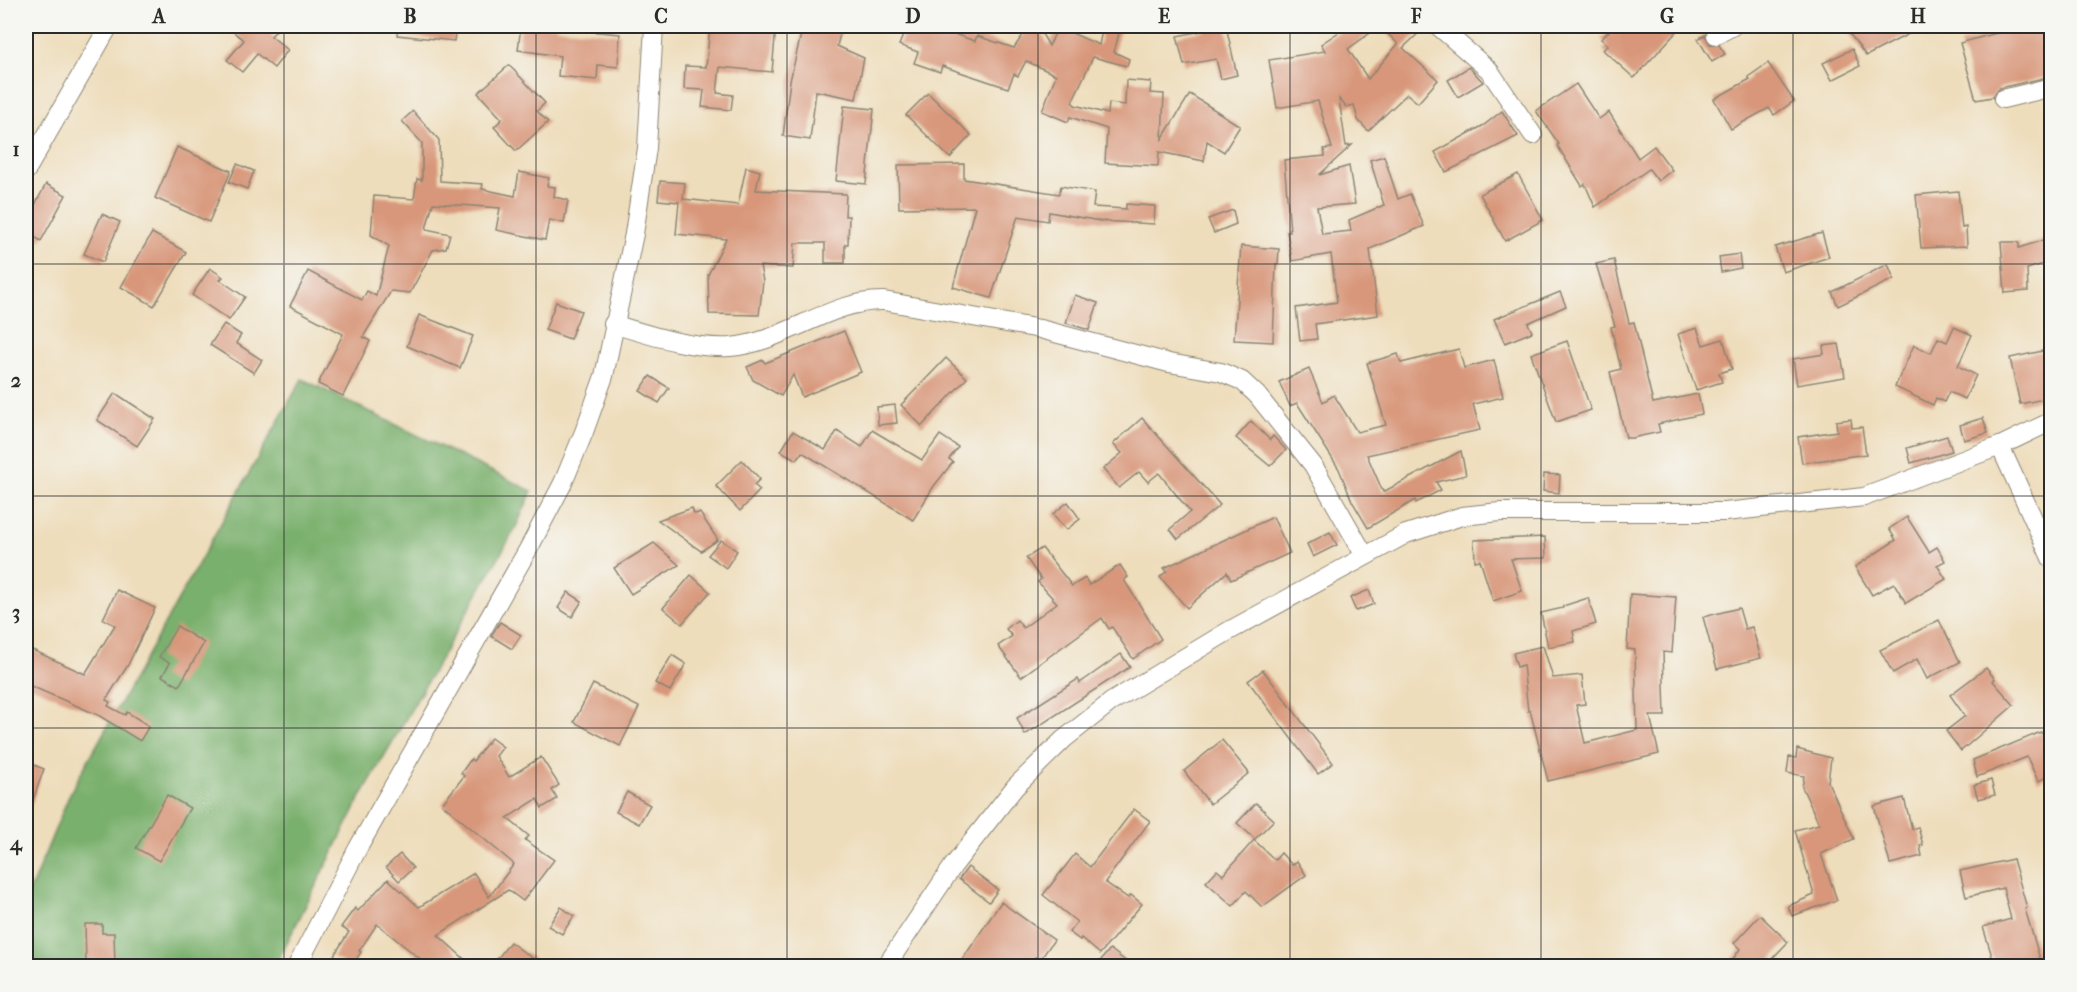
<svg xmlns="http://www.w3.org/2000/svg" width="2077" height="992" viewBox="0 0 2077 992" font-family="'IM FELL French Canon',serif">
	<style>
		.forest { fill: #7ab06d; stroke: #526e4c; stroke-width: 1.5 }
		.building { fill: #d8977a; fill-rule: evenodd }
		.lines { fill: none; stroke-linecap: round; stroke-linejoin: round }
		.minor-casing { stroke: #8c8473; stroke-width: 20 }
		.minor { stroke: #fff; stroke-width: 18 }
		.grid { fill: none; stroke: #2b2b2b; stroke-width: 1.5; stroke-opacity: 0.55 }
		.neatline { fill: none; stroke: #2b2b2b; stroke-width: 2 }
		.grid-label { font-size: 20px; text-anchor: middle; font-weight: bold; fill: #2b2b2b }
	</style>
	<rect width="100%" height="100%" fill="#f6f6f2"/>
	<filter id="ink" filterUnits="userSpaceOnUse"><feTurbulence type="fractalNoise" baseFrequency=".0167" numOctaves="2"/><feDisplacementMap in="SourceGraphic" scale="12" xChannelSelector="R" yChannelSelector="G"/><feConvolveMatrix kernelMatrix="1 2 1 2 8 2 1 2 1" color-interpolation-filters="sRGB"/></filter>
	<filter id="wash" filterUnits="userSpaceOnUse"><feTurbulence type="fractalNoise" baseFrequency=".008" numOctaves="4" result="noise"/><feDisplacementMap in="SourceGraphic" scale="24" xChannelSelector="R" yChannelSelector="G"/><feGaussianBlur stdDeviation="1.35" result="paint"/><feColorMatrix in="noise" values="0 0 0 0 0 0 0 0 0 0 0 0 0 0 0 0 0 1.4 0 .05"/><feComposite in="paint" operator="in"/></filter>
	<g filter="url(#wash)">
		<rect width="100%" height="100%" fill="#edb"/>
		<path class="forest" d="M 302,379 L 532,491 L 515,529 L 363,793 L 275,966 L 26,966 L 26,900 L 71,791 Z"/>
		<g id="blocks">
			<g class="building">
				<path d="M 226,26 L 280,26 L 271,36 L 288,50 L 274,68 L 257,54 L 242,72 L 227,60 L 244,40 Z"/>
				<path d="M 398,26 L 456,26 L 454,41 L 397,35 Z"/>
				<path d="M 521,26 L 557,26 L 556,28 L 620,34 L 618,67 L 598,65 L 597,80 L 558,76 L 560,56 L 518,50 Z"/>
				<path d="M 710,26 L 776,26 L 772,72 L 720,67 L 717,93 L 733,95 L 731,110 L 702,107 L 704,90 L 684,89 L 685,66 L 706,67 Z"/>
				<path d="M 803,26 L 842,26 L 837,46 L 864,58 L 856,99 L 816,91 L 810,140 L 783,136 L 790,81 Z"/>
				<path d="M 907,26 L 930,26 L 975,41 L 977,36 L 1014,48 L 1029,26 L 1038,27 L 1049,46 L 1058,27 L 1099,45 L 1103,26 L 1121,26 L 1114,52 L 1129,59 L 1127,66 L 1093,57 L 1072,102 L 1075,105 L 1108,114 L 1109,103 L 1125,105 L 1126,80 L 1151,82 L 1150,93 L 1164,94 L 1162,139 L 1190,94 L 1240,126 L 1224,152 L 1207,141 L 1204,161 L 1159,152 L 1158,166 L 1105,163 L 1107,129 L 1070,117 L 1068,122 L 1042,111 L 1056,75 L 1026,61 L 1018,76 L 1014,74 L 1008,88 L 942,66 L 940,72 L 914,63 L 918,52 L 899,45 Z"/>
				<path d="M 1226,26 L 1237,75 L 1221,79 L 1216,59 L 1184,65 L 1177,36 Z"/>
				<path d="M 1348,26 L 1426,26 L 1403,48 L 1438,80 L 1418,103 L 1407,94 L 1368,131 L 1358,120 L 1354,105 L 1346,107 L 1339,99 L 1346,146 L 1352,145 L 1319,175 L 1349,166 L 1355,204 L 1317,207 L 1322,234 L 1351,231 L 1349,220 L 1384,205 L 1370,160 L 1384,156 L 1398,199 L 1410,194 L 1424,226 L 1370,249 L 1378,315 L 1315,324 L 1317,339 L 1300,341 L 1296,308 L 1337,302 L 1331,254 L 1292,261 L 1287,232 L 1290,232 L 1284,160 L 1325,156 L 1324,149 L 1332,148 L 1318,101 L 1277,108 L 1269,60 L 1325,51 L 1321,44 ZM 1380,26 L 1398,44 L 1368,79 L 1348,49 Z"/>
				<path d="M 1614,26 L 1682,26 L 1634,78 L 1603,50 L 1608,45 L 1601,39 Z"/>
				<path d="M 1844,26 L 1924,26 L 1866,56 Z"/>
				<path d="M 2013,26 L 2045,26 L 2052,46 L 2052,76 L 2000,88 L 1992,97 L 1976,100 L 1960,43 L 2000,32 L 1999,30 Z"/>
				<path d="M 1705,35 L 1710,44 L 1719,45 L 1725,54 L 1712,62 L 1698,39 Z"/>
				<path d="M 1852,49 L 1860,66 L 1832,80 L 1823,63 Z"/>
				<path d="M 1768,63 L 1794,101 L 1774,115 L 1769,108 L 1731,129 L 1714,99 L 1750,79 L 1748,77 Z"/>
				<path d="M 509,65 L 545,103 L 537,111 L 548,122 L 516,151 L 494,127 L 502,119 L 478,93 Z"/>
				<path d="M 1469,67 L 1483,82 L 1458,97 L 1448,80 Z"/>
				<path d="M 1576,84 L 1599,119 L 1609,112 L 1638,158 L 1654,146 L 1672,170 L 1658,181 L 1649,169 L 1595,207 L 1585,184 L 1582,186 L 1557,145 L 1559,144 L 1536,111 Z"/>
				<path d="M 928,93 L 971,135 L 950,158 L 906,115 Z"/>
				<path d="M 844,106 L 874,109 L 866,184 L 836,181 Z"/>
				<path d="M 413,111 L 439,140 L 440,181 L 483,184 L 482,189 L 515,196 L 519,172 L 549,178 L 547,186 L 555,187 L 554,197 L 568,200 L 564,223 L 549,220 L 545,240 L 496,230 L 500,208 L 433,203 L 426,229 L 450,234 L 446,248 L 433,250 L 410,293 L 391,291 L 363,337 L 370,341 L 343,396 L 318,384 L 343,334 L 290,306 L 308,271 L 362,300 L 367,291 L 376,296 L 389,246 L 371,235 L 374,196 L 414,199 L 417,179 L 422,180 L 422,143 L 402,121 Z"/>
				<path d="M 1502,111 L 1518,136 L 1446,172 L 1435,152 L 1484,125 Z"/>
				<path d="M 177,147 L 231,171 L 209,222 L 155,198 Z"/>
				<path d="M 237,164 L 254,171 L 247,189 L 229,182 Z"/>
				<path d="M 964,164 L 964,179 L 1059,194 L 1061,186 L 1095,192 L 1093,207 L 1126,209 L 1126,204 L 1155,206 L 1154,224 L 1100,221 L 1049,212 L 1048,221 L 1018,216 L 991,298 L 953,287 L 975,207 L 899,208 L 898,165 Z"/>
				<path d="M 746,167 L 760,171 L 756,190 L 846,194 L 845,216 L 849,216 L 848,244 L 845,244 L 845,263 L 825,263 L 825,243 L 795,243 L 793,268 L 760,266 L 763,281 L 759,315 L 709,314 L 708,275 L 726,239 L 676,234 L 679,202 L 658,200 L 660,181 L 685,183 L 683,199 L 738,205 Z"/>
				<path d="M 1518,174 L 1543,220 L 1505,241 L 1480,194 Z"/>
				<path d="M 46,184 L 66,195 L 41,241 L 26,232 L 26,222 Z"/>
				<path d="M 1958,191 L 1962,228 L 1966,227 L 1967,246 L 1921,248 L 1916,195 Z"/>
				<path d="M 1233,210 L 1236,224 L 1214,233 L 1208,219 Z"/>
				<path d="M 102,214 L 120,222 L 103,262 L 84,254 Z"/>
				<path d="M 152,233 L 186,252 L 154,306 L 121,287 Z"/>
				<path d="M 1822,233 L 1829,257 L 1783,272 L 1775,247 Z"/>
				<path d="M 2052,237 L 2052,261 L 2027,269 L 2028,291 L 2005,293 L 2001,242 L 2019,242 L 2019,248 Z"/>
				<path d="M 1241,246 L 1279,249 L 1278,264 L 1276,264 L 1273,342 L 1234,340 Z"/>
				<path d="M 1739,254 L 1741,268 L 1721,272 L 1719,257 Z"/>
				<path d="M 1614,260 L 1629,323 L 1634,322 L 1653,403 L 1698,394 L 1702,414 L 1658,424 L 1660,432 L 1632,438 L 1626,438 L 1610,372 L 1621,369 L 1611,327 L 1615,326 L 1596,264 Z"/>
				<path d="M 1888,264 L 1894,279 L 1838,306 L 1832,292 Z"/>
				<path d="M 210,268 L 223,277 L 220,280 L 245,297 L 229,320 L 192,295 Z"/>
				<path d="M 1560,292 L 1566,306 L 1528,323 L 1532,332 L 1505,343 L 1494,319 Z"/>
				<path d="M 1075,295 L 1098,303 L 1089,330 L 1066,323 Z"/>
				<path d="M 556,302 L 581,311 L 570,339 L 545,330 Z"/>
				<path d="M 419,315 L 473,336 L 460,368 L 407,346 Z"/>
				<path d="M 224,324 L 241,335 L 236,343 L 262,360 L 254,373 L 210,345 Z"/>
				<path d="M 1954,327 L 1972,335 L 1958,366 L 1976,375 L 1965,399 L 1949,392 L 1944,402 L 1936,398 L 1933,405 L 1895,387 L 1914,345 L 1931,353 L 1938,338 L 1947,342 Z"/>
				<path d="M 1697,328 L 1703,345 L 1723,339 L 1732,369 L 1719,373 L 1722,382 L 1696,390 L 1678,334 Z"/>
				<path d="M 844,331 L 861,372 L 802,397 L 793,375 L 781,396 L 753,380 L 747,367 L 763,360 L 765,363 Z"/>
				<path d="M 1567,341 L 1591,410 L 1556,422 L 1531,354 Z"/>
				<path d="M 1839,344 L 1845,377 L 1797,385 L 1793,359 L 1824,354 L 1823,346 Z"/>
				<path d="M 1459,349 L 1464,368 L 1494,360 L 1503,397 L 1473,404 L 1480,430 L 1367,455 L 1383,492 L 1461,451 L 1466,475 L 1436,482 L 1441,490 L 1416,503 L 1415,500 L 1368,528 L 1352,501 L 1339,469 L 1297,403 L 1290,406 L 1279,382 L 1309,369 L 1323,402 L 1334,395 L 1357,432 L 1386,425 L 1367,363 L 1398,354 L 1401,363 Z"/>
				<path d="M 2052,349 L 2052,397 L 2020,404 L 2010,358 Z"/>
				<path d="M 946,358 L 967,378 L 922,426 L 901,405 Z"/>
				<path d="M 650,376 L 669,388 L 659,403 L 640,391 Z"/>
				<path d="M 115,393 L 155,419 L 137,446 L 97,420 Z"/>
				<path d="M 895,405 L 897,423 L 878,425 L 877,407 Z"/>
				<path d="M 1142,418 L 1220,505 L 1178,539 L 1170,529 L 1190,512 L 1159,473 L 1148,482 L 1139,472 L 1119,488 L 1103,469 L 1122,453 L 1113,444 Z"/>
				<path d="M 1983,418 L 1988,433 L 1964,440 L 1960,425 Z"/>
				<path d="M 1851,419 L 1852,428 L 1862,427 L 1866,454 L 1802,463 L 1798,437 L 1837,431 L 1836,421 Z"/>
				<path d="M 1251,421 L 1270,440 L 1273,436 L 1286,450 L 1270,466 L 1236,438 Z"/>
				<path d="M 872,430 L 922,460 L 940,435 L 958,447 L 949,459 L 953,462 L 934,486 L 913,520 L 802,452 L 797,460 L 781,451 L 793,431 L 825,450 L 837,431 L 862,447 Z"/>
				<path d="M 1947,436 L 1952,451 L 1911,463 L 1907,448 Z"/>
				<path d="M 742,460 L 760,479 L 754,485 L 760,490 L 740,511 L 716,486 Z"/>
				<path d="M 1544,474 L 1560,475 L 1559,493 L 1543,491 Z"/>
				<path d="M 1068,502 L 1080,519 L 1066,530 L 1053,514 Z"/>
				<path d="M 692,508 L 694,514 L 700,513 L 718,540 L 701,551 L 658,520 Z"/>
				<path d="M 1273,517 L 1290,553 L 1231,580 L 1227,572 L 1187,608 L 1160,577 L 1167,571 L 1164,568 Z"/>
				<path d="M 1907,517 L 1929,552 L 1937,547 L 1945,561 L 1937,565 L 1946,579 L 1906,603 L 1894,583 L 1872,595 L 1855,567 L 1896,540 L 1889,529 Z"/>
				<path d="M 1330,532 L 1337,545 L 1313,557 L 1307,544 Z"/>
				<path d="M 1545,537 L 1546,558 L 1511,559 L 1522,591 L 1493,601 L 1480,560 L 1475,561 L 1474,540 Z"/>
				<path d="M 721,540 L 737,551 L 726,568 L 708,555 Z"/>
				<path d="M 654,543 L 679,565 L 631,594 L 614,568 Z"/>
				<path d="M 1042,548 L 1072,586 L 1085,578 L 1089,585 L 1120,565 L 1128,577 L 1124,580 L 1161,639 L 1133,659 L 1112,627 L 1109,629 L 1102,618 L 1021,677 L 998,646 L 1012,636 L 1006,629 L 1017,620 L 1023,628 L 1057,603 L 1038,582 L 1041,579 L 1026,558 Z"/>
				<path d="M 691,575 L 710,592 L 682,624 L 663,608 Z"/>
				<path d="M 117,590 L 155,608 L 128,665 L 106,700 L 110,702 L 108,706 L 125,715 L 127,712 L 149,726 L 140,741 L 98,715 L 26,684 L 26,647 L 85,674 L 115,625 L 103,619 Z"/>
				<path d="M 1369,590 L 1374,604 L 1356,611 L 1350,598 Z"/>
				<path d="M 568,592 L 582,601 L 572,617 L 558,608 Z"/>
				<path d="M 1630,594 L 1676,597 L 1672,653 L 1663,652 L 1665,716 L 1650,716 L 1659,754 L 1548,781 L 1530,710 L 1528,711 L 1523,665 L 1517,667 L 1513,653 L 1543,646 L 1553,678 L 1582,675 L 1585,704 L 1576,705 L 1585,743 L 1637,730 L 1635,650 L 1627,649 Z"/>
				<path d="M 1588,598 L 1596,624 L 1573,631 L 1575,642 L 1548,647 L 1541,613 L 1563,608 L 1563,606 Z"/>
				<path d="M 1739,608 L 1745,629 L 1752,627 L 1761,658 L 1717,669 L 1703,617 Z"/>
				<path d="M 1939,620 L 1960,662 L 1927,679 L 1917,659 L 1893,673 L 1880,650 Z"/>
				<path d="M 500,622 L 521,635 L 512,649 L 491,636 Z"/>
				<path d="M 177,626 L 204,643 L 179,686 L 162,676 L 170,663 L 159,657 Z"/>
				<path d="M 1121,654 L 1130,667 L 1025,735 L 1017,718 L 1078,679 L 1080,683 Z"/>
				<path d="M 672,655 L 686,664 L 670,691 L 655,683 Z"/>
				<path d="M 1986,668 L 1995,679 L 1993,681 L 2014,705 L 1961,751 L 1946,731 L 1965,716 L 1950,695 Z"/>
				<path d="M 1263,670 L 1333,763 L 1318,774 L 1248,681 Z"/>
				<path d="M 593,684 L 639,707 L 620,746 L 574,722 Z"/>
				<path d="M 2052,731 L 2052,775 L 2038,781 L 2027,757 L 1977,777 L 1973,760 L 2041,732 L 2043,735 Z"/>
				<path d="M 491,738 L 503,747 L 496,756 L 509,777 L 541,757 L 559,785 L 552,790 L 557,799 L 542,808 L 537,799 L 507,818 L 529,836 L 525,840 L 554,860 L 523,901 L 508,890 L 438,935 L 472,966 L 429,966 L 377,924 L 359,951 L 361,952 L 352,966 L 347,966 L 333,957 L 349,932 L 341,927 L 355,908 L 358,911 L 388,879 L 419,907 L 474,873 L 489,897 L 514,864 L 442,804 L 464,776 L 461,773 L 471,759 L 473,761 Z"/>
				<path d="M 1222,740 L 1249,773 L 1210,804 L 1184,771 Z"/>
				<path d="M 1797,749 L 1831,758 L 1828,782 L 1854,839 L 1821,854 L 1837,900 L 1792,916 L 1788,906 L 1814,895 L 1795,830 L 1819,824 L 1802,787 L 1804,776 L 1787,773 L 1789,757 L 1796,758 Z"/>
				<path d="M 26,762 L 44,769 L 28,814 L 26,814 Z"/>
				<path d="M 1991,780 L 1995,795 L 1978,799 L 1974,785 Z"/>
				<path d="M 627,792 L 650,805 L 639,824 L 616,812 Z"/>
				<path d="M 167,795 L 190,808 L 159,861 L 136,848 Z"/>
				<path d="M 1904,798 L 1912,829 L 1918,827 L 1923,845 L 1920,846 L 1922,856 L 1890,864 L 1874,806 Z"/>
				<path d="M 1256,803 L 1274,820 L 1255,839 L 1237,823 Z"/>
				<path d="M 1134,809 L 1150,821 L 1105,882 L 1128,898 L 1131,895 L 1142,904 L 1100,954 L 1081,938 L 1080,940 L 1069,932 L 1077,922 L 1043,895 L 1075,854 L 1090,867 Z"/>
				<path d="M 1254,840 L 1275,860 L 1281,853 L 1292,865 L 1297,861 L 1306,875 L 1262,907 L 1246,891 L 1233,906 L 1206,882 L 1217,870 L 1223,875 Z"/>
				<path d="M 400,854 L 413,868 L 399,881 L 386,867 Z"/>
				<path d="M 2013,859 L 2027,908 L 2025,909 L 2042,966 L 1995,966 L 1983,927 L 2011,919 L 2003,888 L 1966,897 L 1960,871 Z"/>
				<path d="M 968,867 L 998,890 L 989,902 L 959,879 Z"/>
				<path d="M 1001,902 L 1054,940 L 1040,960 L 1035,957 L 1029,966 L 958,966 Z"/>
				<path d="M 561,907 L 574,916 L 562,934 L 548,926 Z"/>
				<path d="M 1760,915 L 1788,942 L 1765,966 L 1728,966 L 1740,949 L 1734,943 Z"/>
				<path d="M 85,924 L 102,924 L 102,933 L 114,933 L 115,966 L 86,966 Z"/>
				<path d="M 510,942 L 543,966 L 492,966 Z"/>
				<path d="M 1110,949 L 1132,966 L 1096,966 Z"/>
			</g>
		</g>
	</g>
	<g filter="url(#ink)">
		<use href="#blocks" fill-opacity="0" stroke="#8c8473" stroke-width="1.5"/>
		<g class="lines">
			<defs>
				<g id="minor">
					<path d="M 1438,26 L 1489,70 L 1533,135"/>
					<path d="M 1716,35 L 1733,26"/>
					<path d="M 2003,99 L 2052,87"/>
					<path d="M 26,171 L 109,26"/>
					<path d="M 613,324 C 650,335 691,349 730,347 C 784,343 829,300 884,301 L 1040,329 L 1169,363 L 1221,372 L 1242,381 L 1257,395 L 1313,465 L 1365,556"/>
					<path d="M 2000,446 L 2052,560"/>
					<path d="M 297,966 L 358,848 L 530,546 L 563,483 L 584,432 L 604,376 L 634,234 L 647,148 L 654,26"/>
					<path d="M 886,966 L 953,866 L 1015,787 L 1064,739 L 1111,702 L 1227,632 L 1406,534 L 1462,516 L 1500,512 L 1725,512 L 1864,497 L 2000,446 L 2052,421"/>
				</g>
			</defs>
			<use href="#minor" class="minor-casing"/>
			<use href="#minor" class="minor"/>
		</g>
	</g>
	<path class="grid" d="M 284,26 L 284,966M 536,26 L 536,966M 787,26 L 787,966M 1038,26 L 1038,966M 1290,26 L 1290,966M 1541,26 L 1541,966M 1793,26 L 1793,966M 26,264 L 2052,264M 26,496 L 2052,496M 26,728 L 2052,728"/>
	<rect width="2077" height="992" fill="none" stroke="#f6f6f2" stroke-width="66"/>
	<rect x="33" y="33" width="2011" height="926" class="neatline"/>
	<g class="grid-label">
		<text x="159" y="23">A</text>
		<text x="410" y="23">B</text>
		<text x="661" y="23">C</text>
		<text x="913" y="23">D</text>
		<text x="1164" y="23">E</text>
		<text x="1416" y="23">F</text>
		<text x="1667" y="23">G</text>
		<text x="1918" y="23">H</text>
		<text x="16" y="156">1</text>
		<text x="16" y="387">2</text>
		<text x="16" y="619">3</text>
		<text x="16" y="850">4</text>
	</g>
</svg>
